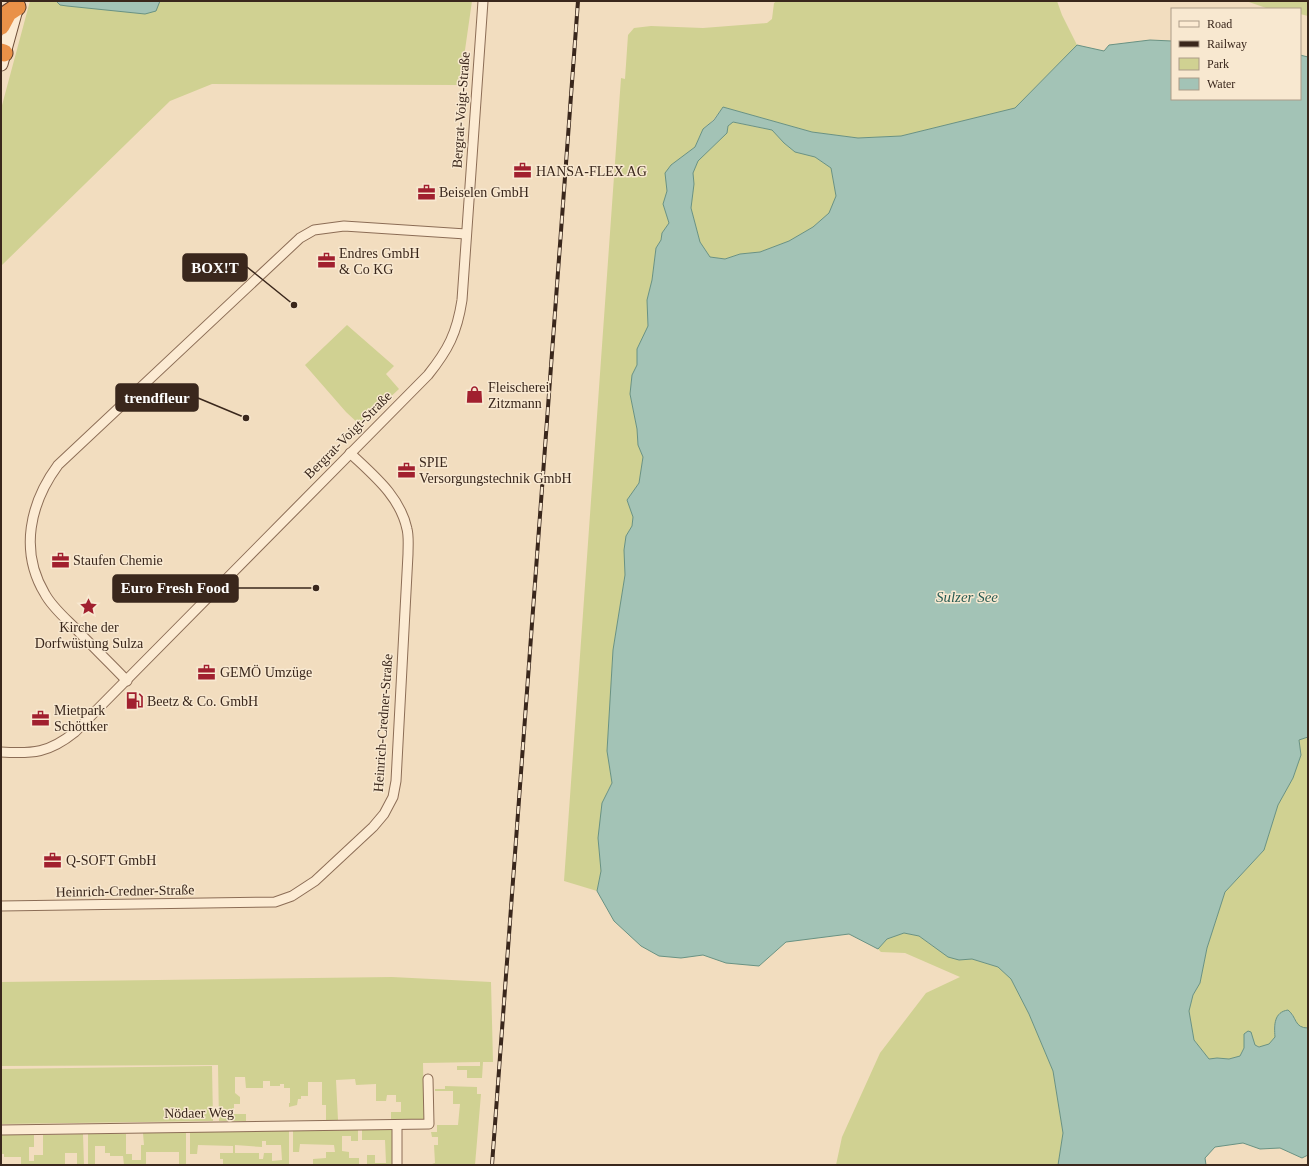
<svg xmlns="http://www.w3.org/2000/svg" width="1309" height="1166" viewBox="0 0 1309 1166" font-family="'Times New Roman',serif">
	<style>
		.green { fill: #d0d192; fill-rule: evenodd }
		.water { fill: #a3c3b6; stroke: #699283; fill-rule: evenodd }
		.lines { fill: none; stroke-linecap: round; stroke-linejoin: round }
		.street-casing { stroke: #8c6d56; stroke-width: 11 }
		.secondary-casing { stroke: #6e4e39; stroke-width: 15 }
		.highway-casing { stroke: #5a3b2b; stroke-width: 19 }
		.street { stroke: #fcebd3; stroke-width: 9 }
		.secondary { stroke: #fcebd3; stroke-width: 13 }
		.highway { stroke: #e99148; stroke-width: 17 }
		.rail-casing { stroke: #3a271c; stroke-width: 4 }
		.rail { stroke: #f8e8d0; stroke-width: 2.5; stroke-dasharray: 8; stroke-linecap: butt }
		.labels { text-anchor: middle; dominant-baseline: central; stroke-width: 3; stroke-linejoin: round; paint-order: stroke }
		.street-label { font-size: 14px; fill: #3a271c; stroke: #f8e8d0 }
		.poi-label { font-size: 14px; fill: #3a271c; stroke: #f8e8d0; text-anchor: start }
		.water-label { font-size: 15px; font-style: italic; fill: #295c53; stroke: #f8e8d0 }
		.leader { fill: none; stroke: #3a271c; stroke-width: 1.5 }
		.callout-dot { fill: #3a271c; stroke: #f8e8d0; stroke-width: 1.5 }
		.callout { fill: #3a271c; stroke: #3a271c; stroke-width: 1.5 }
		.callout-label { font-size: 15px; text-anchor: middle; font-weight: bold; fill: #fff }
	</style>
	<rect width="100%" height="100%" fill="#f2ddbf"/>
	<g class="green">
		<path d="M 30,1 L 472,1 L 460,85 L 212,84 L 170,101 L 1,266 L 1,109 Z"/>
		<path d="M 777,1 L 1057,1 L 1062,15 L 1077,45 L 1015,108 L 901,136 L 858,138 L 812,132 L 723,107 L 713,120 L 703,129 L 695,147 L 671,165 L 666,173 L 667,191 L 663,204 L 669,223 L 662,233 L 661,240 L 656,248 L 652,280 L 647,300 L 648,327 L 637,349 L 637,365 L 632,375 L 630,394 L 637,429 L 638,445 L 643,457 L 639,483 L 627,500 L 633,517 L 632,526 L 626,536 L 624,550 L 625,575 L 613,650 L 607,751 L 612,783 L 607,792 L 598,838 L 601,871 L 597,891 L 564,881 L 621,78 L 625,79 L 628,35 L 634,28 L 651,26 L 703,28 L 767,23 L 772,19 L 774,3 Z"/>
		<path d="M 1246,1 L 1308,1 L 1308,16 L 1300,14 L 1300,9 L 1269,9 Z"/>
		<path d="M 732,122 L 772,130 L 784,143 L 795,152 L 815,157 L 831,168 L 836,196 L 829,213 L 813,227 L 789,241 L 760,252 L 740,254 L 725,259 L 710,257 L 700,242 L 691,208 L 694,184 L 693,173 L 698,161 L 727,133 L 728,125 Z"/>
		<path d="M 347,325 L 394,366 L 386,374 L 399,389 L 360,425 L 346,412 L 305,365 Z"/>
		<path d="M 1308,737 L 1308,1028 C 1297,1028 1296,1023 1292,1013 L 1274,1026 L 1275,1037 L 1269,1044 L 1262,1047 L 1255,1045 L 1251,1032 L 1240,1056 L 1229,1059 L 1218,1058 L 1209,1059 L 1194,1040 L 1189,1011 L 1193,995 L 1200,983 L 1207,948 L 1225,892 L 1264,850 L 1278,805 L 1293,778 L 1301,755 L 1299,740 Z"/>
		<path d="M 904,933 L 919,936 L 934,947 L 959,960 L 972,959 L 998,967 L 1011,979 L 1029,1014 L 1053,1071 L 1063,1133 L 1058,1165 L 836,1165 L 842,1137 L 880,1053 L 926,993 L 960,977 L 905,953 L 881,952 L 878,949 L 887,939 Z"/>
		<path d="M 392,977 L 491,982 L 493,1062 L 483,1062 L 482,1078 L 467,1078 L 467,1070 L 457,1070 L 457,1066 L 480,1066 L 480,1062 L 423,1063 L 424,1119 L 391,1119 L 391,1112 L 401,1112 L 401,1102 L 396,1102 L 396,1095 L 387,1095 L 386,1101 L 376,1101 L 376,1084 L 356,1085 L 355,1079 L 336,1080 L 338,1120 L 326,1120 L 326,1105 L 322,1105 L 322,1082 L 308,1082 L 308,1096 L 301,1096 L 301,1099 L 298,1099 L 297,1105 L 289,1107 L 289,1103 L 290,1103 L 290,1088 L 284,1088 L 284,1084 L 280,1084 L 280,1086 L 270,1086 L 270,1081 L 263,1081 L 263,1088 L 246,1088 L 245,1077 L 235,1077 L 235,1093 L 240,1097 L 240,1104 L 234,1104 L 234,1114 L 246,1114 L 246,1121 L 219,1121 L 218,1065 L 1,1066 L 1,982 Z"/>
		<path d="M 212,1066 L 213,1121 L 1,1124 L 1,1069 Z"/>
		<path d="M 445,1086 L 477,1087 L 477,1094 L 481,1094 L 475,1165 L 429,1165 L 435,1163 L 434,1145 L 438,1145 L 438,1137 L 432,1137 L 431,1132 L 437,1132 L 437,1125 L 458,1125 L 460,1104 L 453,1104 L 453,1091 L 435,1091 L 435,1089 L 445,1089 Z"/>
		<path d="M 358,1130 L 358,1141 L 351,1141 L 351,1136 L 342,1136 L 342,1151 L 349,1152 L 349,1158 L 359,1158 L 359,1165 L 313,1165 L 313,1159 L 326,1158 L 326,1152 L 335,1152 L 334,1145 L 300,1144 L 299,1152 L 293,1152 L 293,1131 Z"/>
		<path d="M 362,1130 L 392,1130 L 392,1165 L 367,1165 L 367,1155 L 375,1155 L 375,1163 L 386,1163 L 385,1140 L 362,1140 Z"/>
		<path d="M 289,1131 L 289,1165 L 223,1165 L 223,1159 L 220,1159 L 220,1153 L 233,1153 L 233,1146 L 198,1145 L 197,1154 L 190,1154 L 190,1132 ZM 262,1141 L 266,1141 L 266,1145 L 281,1145 L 282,1160 L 272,1161 L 272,1153 L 264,1153 L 263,1159 L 259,1159 L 259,1153 L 235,1153 L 235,1145 L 262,1147 Z"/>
		<path d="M 143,1133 L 186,1133 L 186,1165 L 179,1165 L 179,1152 L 146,1152 L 146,1165 L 124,1165 L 123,1156 L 110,1156 L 110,1153 L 105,1153 L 105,1146 L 95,1146 L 95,1165 L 88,1165 L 88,1134 L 126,1134 L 126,1154 L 132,1154 L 132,1160 L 141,1160 L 141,1145 L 144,1145 Z"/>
		<path d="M 83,1134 L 84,1165 L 77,1165 L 77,1153 L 65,1153 L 65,1165 L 21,1165 L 21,1157 L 4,1157 L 4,1154 L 1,1154 L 1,1135 L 34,1135 L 34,1147 L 29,1147 L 29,1161 L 34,1161 L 34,1155 L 43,1155 L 43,1135 Z"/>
	</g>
	<g class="water">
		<path d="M 56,1 L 160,1 L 156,11 L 145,14 L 67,6 L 60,5 Z"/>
		<path d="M 1150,40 L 1172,41 L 1172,99 L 1300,99 L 1300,55 L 1308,57 L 1308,737 L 1299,740 L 1301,755 L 1293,778 L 1278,805 L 1264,850 L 1225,892 L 1207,948 L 1200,983 L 1193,995 L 1189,1011 L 1194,1040 L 1209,1059 L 1217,1058 L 1229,1059 L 1240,1056 L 1244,1048 L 1244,1034 L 1248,1031 L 1251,1032 L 1255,1045 L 1259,1047 L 1269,1044 L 1275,1037 C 1274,1025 1274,1012 1288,1010 C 1297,1017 1294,1028 1308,1028 L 1308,1155 L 1302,1158 L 1280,1148 L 1260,1149 L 1243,1143 L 1215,1147 L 1205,1158 L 1206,1165 L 1058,1165 L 1063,1133 L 1053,1071 L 1029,1014 L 1011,979 L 998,967 L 972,959 L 959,960 L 948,957 L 919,936 L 904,933 L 887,939 L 878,949 L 849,934 L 786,942 L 759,966 L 726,963 L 703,955 L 681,958 L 659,956 L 641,946 L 614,921 L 597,891 L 601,871 L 598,838 L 602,803 L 612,783 L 607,751 L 613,650 L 625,575 L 624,550 L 626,536 L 632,526 L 633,517 L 627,500 L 639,483 L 643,457 L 638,445 L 637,429 L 630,394 L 632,375 L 637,365 L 637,349 L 648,326 L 647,300 L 652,280 L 656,248 L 661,240 L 662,233 L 669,223 L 663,204 L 667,191 L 665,173 L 671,165 L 695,147 L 703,129 L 714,120 L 723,107 L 812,132 L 858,138 L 901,136 L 1015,108 L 1077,45 L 1104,51 L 1109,45 ZM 733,122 L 772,130 L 784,143 L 795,152 L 815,157 L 831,168 L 836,196 L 829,213 L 813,227 L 789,241 L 760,252 L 740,254 L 725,259 L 710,257 L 700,242 L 691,208 L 694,184 L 693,173 L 698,161 L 727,133 L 728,126 Z"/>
	</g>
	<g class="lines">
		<defs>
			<g id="street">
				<path d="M 127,681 C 110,663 92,646 75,628 C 65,618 52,607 45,594 C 19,551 30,503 58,465 L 300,238 L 314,230 L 344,226 L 466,234"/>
				<path d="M 1,752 C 33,754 49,753 75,732 L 428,375 C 448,350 457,333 462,300 L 483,1"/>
				<path d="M 1,906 L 275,902 L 292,896 L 315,881 L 373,827 L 384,814 L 393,797 L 396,781 L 408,554 C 408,546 409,537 407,529 C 400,496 373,475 350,453"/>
				<path d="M 397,1125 L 397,1165"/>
				<path d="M 1,1130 L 429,1124 L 428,1079"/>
			</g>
			<path id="secondary" d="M 1,64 L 17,6"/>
			<g id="highway">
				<path d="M 1,26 L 8,13 L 17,7"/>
				<path d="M 1,52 L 4,53"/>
			</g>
		</defs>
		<use href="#street" class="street-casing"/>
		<use href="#secondary" class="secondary-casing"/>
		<use href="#highway" class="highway-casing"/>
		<use href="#street" class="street"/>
		<use href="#secondary" class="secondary"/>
		<use href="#highway" class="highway"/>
		<defs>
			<path id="rail" d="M 492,1165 L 578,1"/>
		</defs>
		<use href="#rail" class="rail-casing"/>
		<use href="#rail" class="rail"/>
	</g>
	<defs>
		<symbol id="office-bare" viewBox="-9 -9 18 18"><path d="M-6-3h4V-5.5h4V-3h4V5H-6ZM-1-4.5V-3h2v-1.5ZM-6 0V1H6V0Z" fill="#a1202f" stroke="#f8e8d0" stroke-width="2.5" paint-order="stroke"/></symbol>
		<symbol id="shop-bare" viewBox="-9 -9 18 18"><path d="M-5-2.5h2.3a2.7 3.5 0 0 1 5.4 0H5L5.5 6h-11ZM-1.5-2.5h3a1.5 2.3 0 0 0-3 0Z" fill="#a1202f" stroke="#f8e8d0" stroke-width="2.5" paint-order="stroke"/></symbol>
		<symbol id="sight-bare" viewBox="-9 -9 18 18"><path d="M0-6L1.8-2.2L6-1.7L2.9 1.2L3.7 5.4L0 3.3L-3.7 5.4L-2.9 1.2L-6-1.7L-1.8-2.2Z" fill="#a1202f" stroke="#f8e8d0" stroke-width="2.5" paint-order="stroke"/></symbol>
		<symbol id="fuel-bare" viewBox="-9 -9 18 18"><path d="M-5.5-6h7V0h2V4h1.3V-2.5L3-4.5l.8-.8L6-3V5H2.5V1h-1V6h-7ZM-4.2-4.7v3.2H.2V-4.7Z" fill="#a1202f" stroke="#f8e8d0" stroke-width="2.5" paint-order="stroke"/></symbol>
	</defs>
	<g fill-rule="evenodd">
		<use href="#office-bare" x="510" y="158" width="25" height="25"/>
		<use href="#office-bare" x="414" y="180" width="25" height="25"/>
		<use href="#office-bare" x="314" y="248" width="25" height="25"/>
		<use href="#shop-bare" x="462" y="382" width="25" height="25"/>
		<use href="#office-bare" x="394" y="458" width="25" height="25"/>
		<use href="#office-bare" x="48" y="548" width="25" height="25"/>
		<use href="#sight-bare" x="76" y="594" width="25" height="25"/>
		<use href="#office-bare" x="194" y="660" width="25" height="25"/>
		<use href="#fuel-bare" x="122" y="688" width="25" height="25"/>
		<use href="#office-bare" x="28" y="706" width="25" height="25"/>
		<use href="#office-bare" x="40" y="848" width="25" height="25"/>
	</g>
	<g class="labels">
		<g class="street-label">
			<text transform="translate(461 110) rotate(-86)">Bergrat-Voigt-Straße</text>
			<text transform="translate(348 435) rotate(-45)">Bergrat-Voigt-Straße</text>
			<text transform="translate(383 723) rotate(-86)">Heinrich-Credner-Straße</text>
			<text transform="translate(125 891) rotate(-1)">Heinrich-Credner-Straße</text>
			<text transform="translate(199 1113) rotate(-1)">Nödaer Weg</text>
		</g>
		<g class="poi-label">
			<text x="536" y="171">HANSA-FLEX AG</text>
			<text x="439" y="192">Beiselen GmbH</text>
			<text x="339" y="253">Endres GmbH<tspan x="339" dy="16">&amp; Co KG</tspan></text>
			<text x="488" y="387">Fleischerei<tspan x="488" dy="16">Zitzmann</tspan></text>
			<text x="419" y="462">SPIE<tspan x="419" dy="16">Versorgungstechnik GmbH</tspan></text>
			<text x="73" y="560">Staufen Chemie</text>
			<text x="89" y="627" text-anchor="middle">Kirche der<tspan x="89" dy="16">Dorfwüstung Sulza</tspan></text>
			<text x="220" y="672">GEMÖ Umzüge</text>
			<text x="147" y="701">Beetz &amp; Co. GmbH</text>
			<text x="54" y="710">Mietpark<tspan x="54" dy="16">Schöttker</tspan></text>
			<text x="66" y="860">Q-SOFT GmbH</text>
		</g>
		<g class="water-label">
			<text x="967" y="597">Sulzer See</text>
		</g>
	</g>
	<path class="leader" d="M294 305L247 267M246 418L198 398M316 588L238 588"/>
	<g class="callout-dot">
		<circle cx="294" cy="305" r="4"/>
		<circle cx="246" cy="418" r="4"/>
		<circle cx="316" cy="588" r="4"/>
	</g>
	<g class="callout">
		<rect x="183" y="254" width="64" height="27" rx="4"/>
		<rect x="116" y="384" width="82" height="27" rx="4"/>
		<rect x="113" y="575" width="125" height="27" rx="4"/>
	</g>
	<g class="callout-label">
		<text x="215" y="273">BOX!T</text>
		<text x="157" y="403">trendfleur</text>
		<text x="175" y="593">Euro Fresh Food</text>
	</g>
	<rect width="1309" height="1166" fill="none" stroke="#3a271c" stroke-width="4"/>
	<rect x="1171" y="8" width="130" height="92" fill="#f8e8d0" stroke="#ac9b88"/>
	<rect x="1179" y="21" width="20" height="6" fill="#fcebd3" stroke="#ac9b88"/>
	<text x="1207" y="28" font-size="12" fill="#3a271c">Road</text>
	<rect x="1179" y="41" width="20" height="6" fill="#3a271c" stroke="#ac9b88"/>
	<text x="1207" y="48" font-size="12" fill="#3a271c">Railway</text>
	<rect x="1179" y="58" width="20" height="12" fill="#d0d192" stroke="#ac9b88"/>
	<text x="1207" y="68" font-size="12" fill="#3a271c">Park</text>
	<rect x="1179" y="78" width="20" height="12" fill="#a3c3b6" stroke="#ac9b88"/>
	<text x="1207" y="88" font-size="12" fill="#3a271c">Water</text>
</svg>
